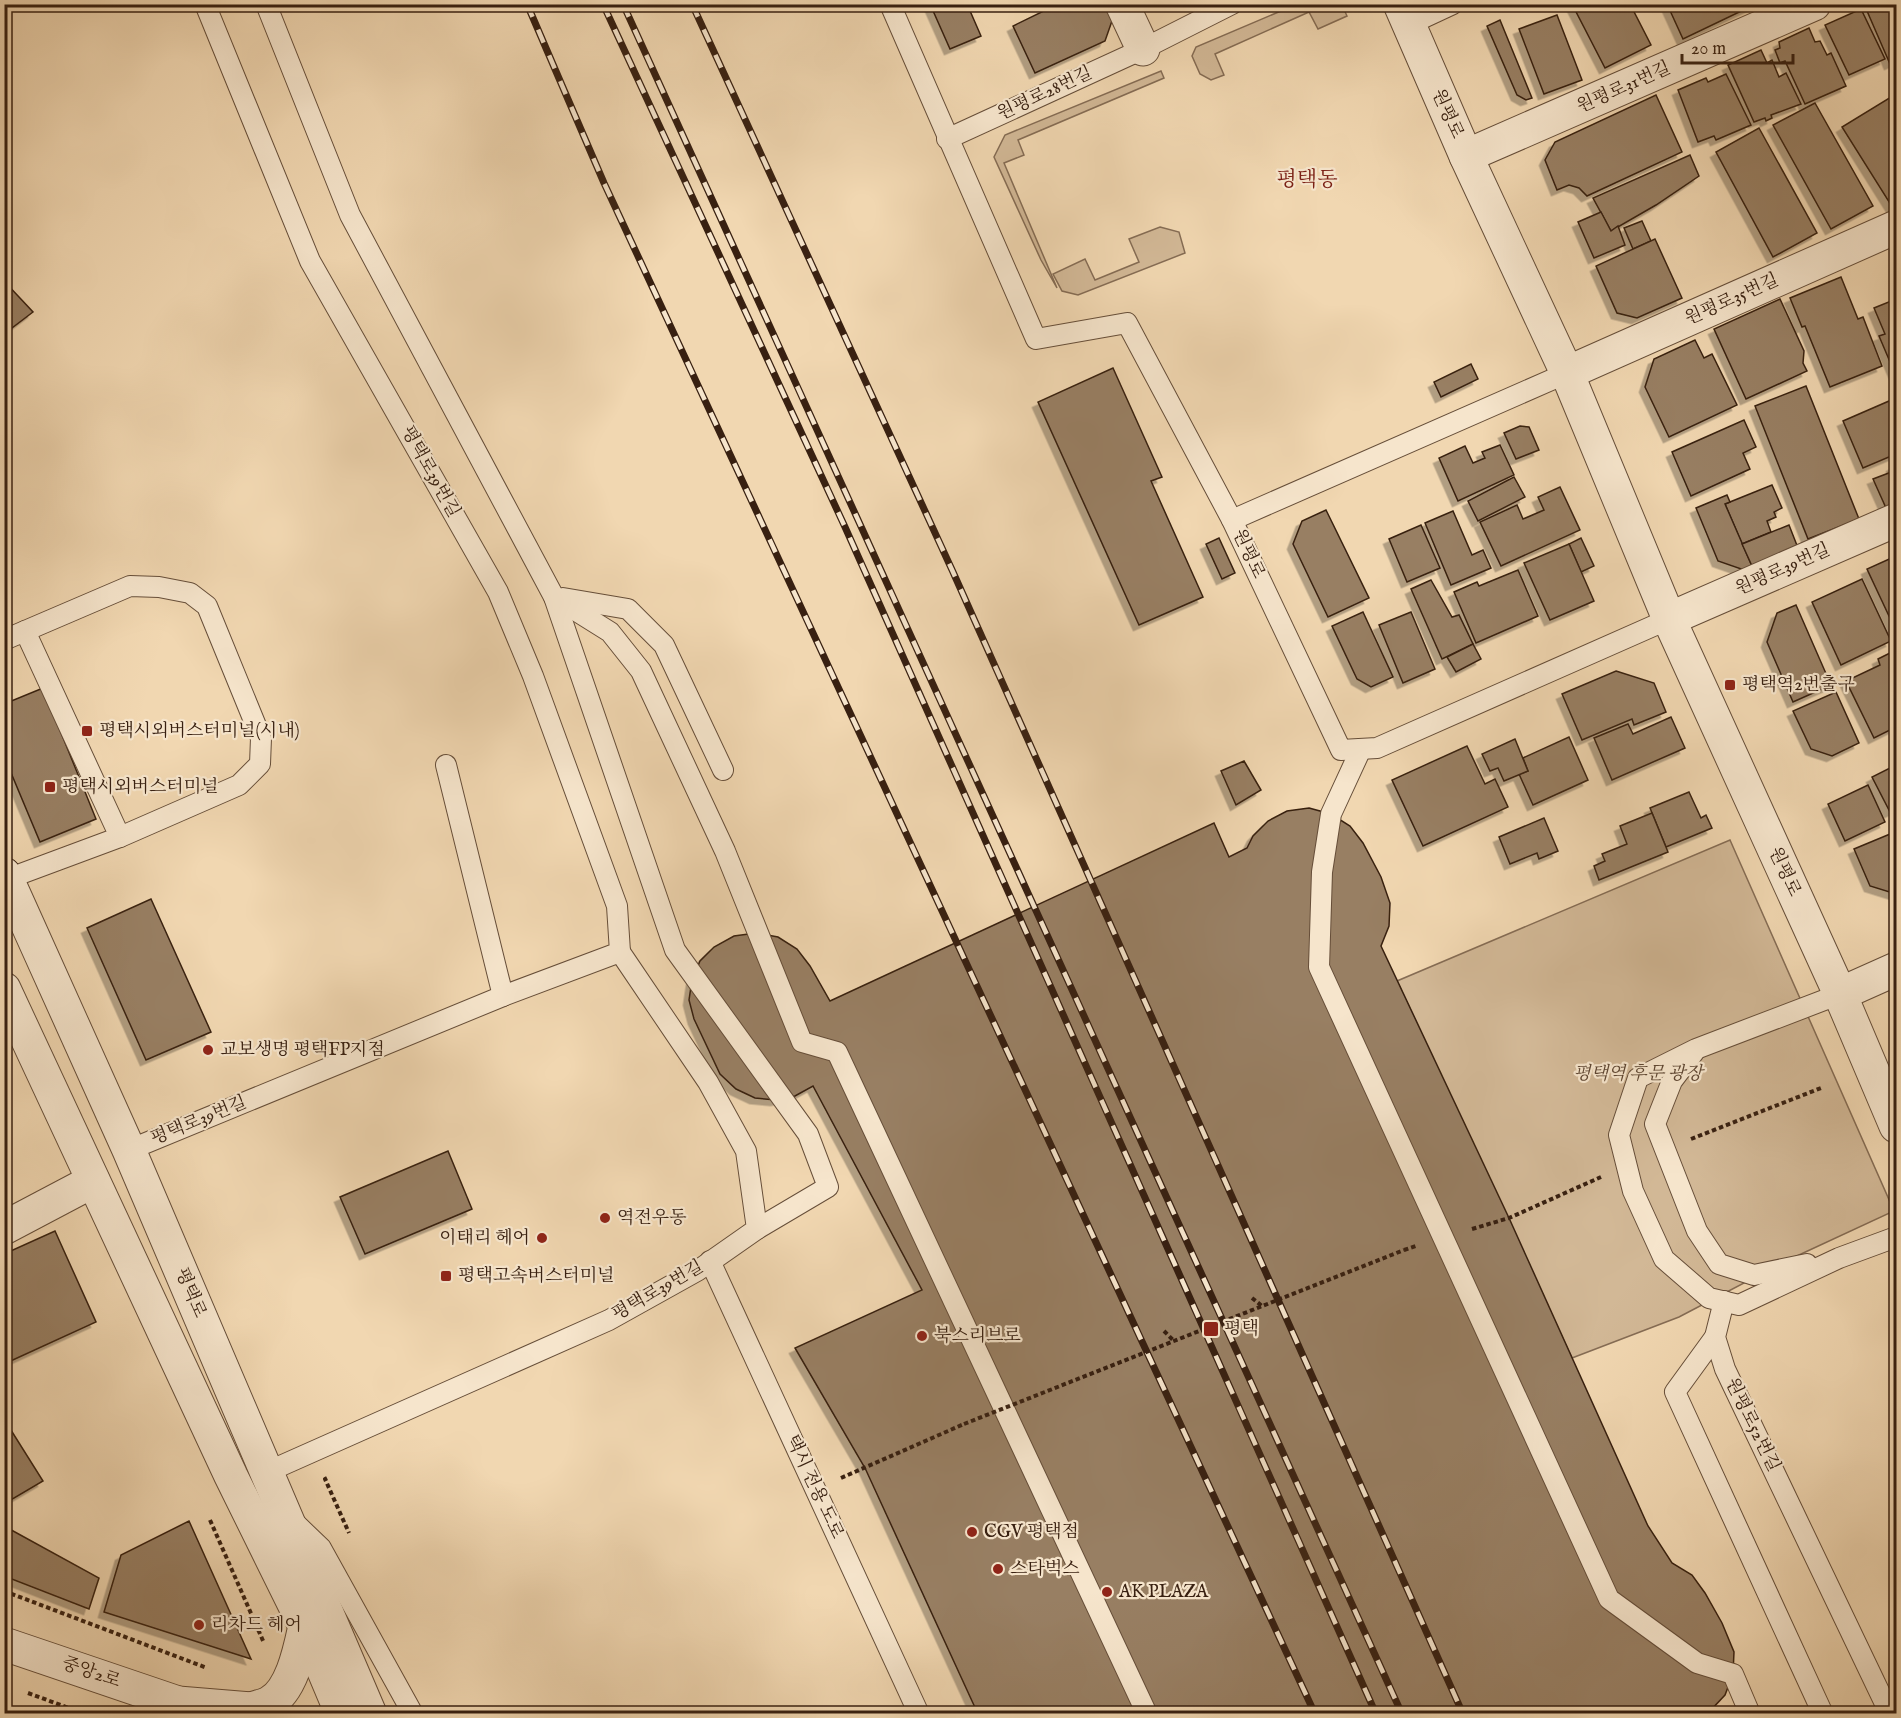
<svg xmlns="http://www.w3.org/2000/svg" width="1901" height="1718" viewBox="0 0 1901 1718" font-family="'IM FELL English','Noto Serif KR',serif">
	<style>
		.green { fill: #d2b896; stroke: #856c54; stroke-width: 1.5 }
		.building { fill: #987f64; stroke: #382011; stroke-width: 1.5; filter: url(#shadow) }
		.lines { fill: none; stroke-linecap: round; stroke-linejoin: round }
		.service-casing { stroke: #664e39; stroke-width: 22 }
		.minor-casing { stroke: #664e39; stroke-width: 35 }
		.tertiary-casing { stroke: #664e39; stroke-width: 35 }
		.secondary-casing { stroke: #382011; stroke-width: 35 }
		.path { stroke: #382011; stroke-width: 4; stroke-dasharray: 4.5 3; stroke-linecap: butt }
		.service { stroke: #f6e5cc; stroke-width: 20 }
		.minor { stroke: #f6e5cc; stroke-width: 33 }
		.tertiary { stroke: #f6e5cc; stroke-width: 33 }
		.secondary { stroke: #f6e5cc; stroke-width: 33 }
		.rail-casing { stroke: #382011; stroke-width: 7 }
		.rail { stroke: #f6e5cc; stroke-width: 4.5; stroke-dasharray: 14; stroke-linecap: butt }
		.path-bridge { stroke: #382011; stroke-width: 4; stroke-dasharray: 4.5 3; stroke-linecap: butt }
		.poi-dot { fill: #8f2418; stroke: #f6e5cc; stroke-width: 2 }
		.labels { text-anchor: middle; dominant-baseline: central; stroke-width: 4.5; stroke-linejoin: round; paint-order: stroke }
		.street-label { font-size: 18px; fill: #382011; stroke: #f6e5cc }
		.poi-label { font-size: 18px; fill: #382011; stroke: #f6e5cc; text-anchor: start }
		.park-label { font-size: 18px; font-style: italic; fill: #5e4632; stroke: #f6e5cc }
		.quarter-label { font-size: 21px; fill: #7a1f14; stroke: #f6e5cc }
	</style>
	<defs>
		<filter id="shadow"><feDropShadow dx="-5.5" dy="5.5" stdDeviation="0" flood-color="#0004"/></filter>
	</defs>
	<rect width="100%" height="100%" fill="#f1d7b1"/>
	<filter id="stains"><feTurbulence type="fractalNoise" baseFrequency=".00333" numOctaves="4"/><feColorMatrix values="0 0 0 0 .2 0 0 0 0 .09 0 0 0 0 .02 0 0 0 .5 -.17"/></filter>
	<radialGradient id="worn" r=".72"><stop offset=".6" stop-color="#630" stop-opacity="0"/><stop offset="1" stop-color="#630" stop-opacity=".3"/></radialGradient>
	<g class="green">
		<path d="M 1295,5 L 1342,5 L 1347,16 L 1318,29 L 1309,12 L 1215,54 L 1224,75 L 1211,80 L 1200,74 L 1192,56 L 1196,47 Z"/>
		<path d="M 1161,71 L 1164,78 L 1018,140 L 1024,155 L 1004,163 L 1057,288 L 1041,260 L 994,157 L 1005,135 Z"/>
		<path d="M 1160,227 L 1179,232 L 1185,253 L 1078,295 L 1062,291 L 1053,274 L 1085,259 L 1095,280 L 1139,262 L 1129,239 Z"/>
		<path d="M 1730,840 L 1894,1211 L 1786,1261 L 1679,1317 L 1572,1358 L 1397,981 Z"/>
	</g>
	<g class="building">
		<path d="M 930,4 L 967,4 L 981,36 L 950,49 Z"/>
		<path d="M 1058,4 L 1106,4 L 1113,18 L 1105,41 L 1035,73 L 1013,26 Z"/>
		<path d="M 1572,4 L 1630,4 L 1651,45 L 1605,68 Z"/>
		<path d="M 1667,4 L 1756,4 L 1683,39 Z"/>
		<path d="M 1864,4 L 1896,4 L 1896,61 L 1890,64 Z"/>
		<path d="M 1861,9 L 1885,59 L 1849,75 L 1825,25 Z"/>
		<path d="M 1557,15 L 1582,80 L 1544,94 L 1519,29 Z"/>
		<path d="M 1500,20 L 1532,98 L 1526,100 L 1517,95 L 1487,26 Z"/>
		<path d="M 1809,28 L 1815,42 L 1820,41 L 1827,55 L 1831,53 L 1846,86 L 1805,104 L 1785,61 L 1780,63 L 1775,50 L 1780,48 L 1779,42 Z"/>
		<path d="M 1761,50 L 1767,63 L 1772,60 L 1779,77 L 1786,73 L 1801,104 L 1771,115 L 1772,118 L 1766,121 L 1765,118 L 1754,122 L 1728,65 Z"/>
		<path d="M 1726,74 L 1751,125 L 1716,140 L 1714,136 L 1698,142 L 1678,90 L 1706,78 L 1708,82 Z"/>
		<path d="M 1656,95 L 1682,152 L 1587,196 L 1579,188 L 1569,185 L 1557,190 L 1545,160 L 1555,142 Z"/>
		<path d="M 1891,97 L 1896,106 L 1896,213 L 1842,127 Z"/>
		<path d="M 1815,103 L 1873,206 L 1831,229 L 1773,125 Z"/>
		<path d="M 1759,128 L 1817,233 L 1773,257 L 1716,152 Z"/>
		<path d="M 1690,155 L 1699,176 L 1656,205 L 1611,231 L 1593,198 Z"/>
		<path d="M 1601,212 L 1611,231 L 1618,226 L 1625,245 L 1594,258 L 1578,222 Z"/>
		<path d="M 1642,221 L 1651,241 L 1633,249 L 1624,228 Z"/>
		<path d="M 1655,239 L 1682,298 L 1637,318 L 1617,313 L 1596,266 Z"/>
		<path d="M 1841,277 L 1858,319 L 1863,317 L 1882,366 L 1830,387 L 1805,326 L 1802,327 L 1790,298 Z"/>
		<path d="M 4,281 L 33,312 L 4,334 Z"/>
		<path d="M 1780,299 L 1804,351 L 1803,363 L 1807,371 L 1746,399 L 1714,329 Z"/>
		<path d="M 1896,299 L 1896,376 L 1879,336 L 1885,334 L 1874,308 Z"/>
		<path d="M 1695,340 L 1704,358 L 1712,354 L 1737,405 L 1669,437 L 1645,387 L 1654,359 Z"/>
		<path d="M 1471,364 L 1478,379 L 1441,397 L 1434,382 Z"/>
		<path d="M 1113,368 L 1162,477 L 1151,481 L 1203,597 L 1139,625 L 1038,402 Z"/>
		<path d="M 1806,386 L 1859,519 L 1808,539 L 1755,406 Z"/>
		<path d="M 1896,398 L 1896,454 L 1863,468 L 1843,421 Z"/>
		<path d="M 1744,420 L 1756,447 L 1743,453 L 1750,469 L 1691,496 L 1672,452 Z"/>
		<path d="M 1520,426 L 1529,427 L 1539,450 L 1516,459 L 1504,433 Z"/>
		<path d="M 1500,445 L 1514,475 L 1458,501 L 1439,458 L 1465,446 L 1473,463 L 1485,458 L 1482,452 Z"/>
		<path d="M 1896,464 L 1896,503 L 1886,508 L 1873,479 L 1894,471 L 1892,466 Z"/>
		<path d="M 1514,477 L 1525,497 L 1478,521 L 1468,501 Z"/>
		<path d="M 1772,485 L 1782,508 L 1774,512 L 1776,517 L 1767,521 L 1771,532 L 1742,544 L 1725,504 Z"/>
		<path d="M 1560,487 L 1580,530 L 1501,566 L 1480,522 L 1517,505 L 1523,519 L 1544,510 L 1538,497 Z"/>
		<path d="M 1727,495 L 1730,502 L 1725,504 L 1752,566 L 1744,570 L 1718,561 L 1696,508 Z"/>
		<path d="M 1326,510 L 1369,598 L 1328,617 L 1293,544 L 1302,521 Z"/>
		<path d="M 1453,511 L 1472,555 L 1483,550 L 1491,568 L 1451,585 L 1425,523 Z"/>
		<path d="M 1421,525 L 1440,568 L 1407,582 L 1389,539 Z"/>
		<path d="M 1789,525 L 1798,548 L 1752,566 L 1742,544 Z"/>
		<path d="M 1219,538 L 1235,573 L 1222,579 L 1206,544 Z"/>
		<path d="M 1581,538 L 1594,566 L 1581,572 L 1569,544 Z"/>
		<path d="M 1569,544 L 1594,601 L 1550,620 L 1524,563 Z"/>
		<path d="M 1896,556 L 1896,631 L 1867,569 Z"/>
		<path d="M 1518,570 L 1538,616 L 1476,643 L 1454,592 L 1477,582 L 1479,586 Z"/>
		<path d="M 1862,579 L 1891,641 L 1841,665 L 1812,602 Z"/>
		<path d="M 1431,580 L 1452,617 L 1459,615 L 1473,644 L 1442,659 L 1411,589 Z"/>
		<path d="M 1796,605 L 1831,685 L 1793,702 L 1767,642 L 1777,613 Z"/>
		<path d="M 1363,612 L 1393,677 L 1371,687 L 1357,679 L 1332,626 Z"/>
		<path d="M 1411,612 L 1435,669 L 1403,683 L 1379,625 Z"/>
		<path d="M 1473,644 L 1481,659 L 1456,672 L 1447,657 Z"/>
		<path d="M 1896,650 L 1896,727 L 1874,738 L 1846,681 L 1880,665 L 1878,659 Z"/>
		<path d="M 1616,671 L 1654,683 L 1666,712 L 1634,725 L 1632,719 L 1582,740 L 1562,694 Z"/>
		<path d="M 43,688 L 96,819 L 40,842 L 4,756 L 4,704 Z"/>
		<path d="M 1836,692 L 1859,743 L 1832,756 L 1811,749 L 1793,711 Z"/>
		<path d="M 1671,717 L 1685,748 L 1612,780 L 1594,738 L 1628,724 L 1633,734 Z"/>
		<path d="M 1569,737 L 1588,780 L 1533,805 L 1519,774 L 1528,771 L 1523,758 Z"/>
		<path d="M 1515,739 L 1528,771 L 1504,781 L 1498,768 L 1490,771 L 1482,754 Z"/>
		<path d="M 1467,746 L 1485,784 L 1495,779 L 1508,807 L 1423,846 L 1392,780 Z"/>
		<path d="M 1244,761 L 1261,790 L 1236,805 L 1221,771 Z"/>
		<path d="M 1896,765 L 1896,809 L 1890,812 L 1872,777 Z"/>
		<path d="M 1868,785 L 1885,822 L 1845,841 L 1828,804 Z"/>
		<path d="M 1689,792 L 1701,818 L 1706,815 L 1712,828 L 1666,847 L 1650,808 Z"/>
		<path d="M 1309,808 L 1331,814 L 1350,826 L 1363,843 L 1381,877 L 1390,903 L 1389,926 L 1381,946 L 1509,1218 L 1648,1526 L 1672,1563 L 1692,1575 L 1705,1593 L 1722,1623 L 1734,1652 L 1733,1674 L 1725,1695 L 1707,1714 L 978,1714 L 865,1468 L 795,1348 L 922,1290 L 813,1086 L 795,1096 L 776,1100 L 755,1098 L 736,1089 L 720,1074 L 694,1019 L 689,1000 L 692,980 L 700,961 L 714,947 L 734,936 L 756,933 L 778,937 L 797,949 L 810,966 L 830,1001 L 1214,823 L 1229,857 L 1247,848 L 1253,836 L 1268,821 L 1287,811 Z"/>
		<path d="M 1652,813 L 1668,852 L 1599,880 L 1594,866 L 1605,861 L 1602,854 L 1627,844 L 1620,826 Z"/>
		<path d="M 1544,818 L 1558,851 L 1539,859 L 1537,853 L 1510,864 L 1499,837 Z"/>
		<path d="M 1890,834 L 1896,849 L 1896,894 L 1870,886 L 1854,849 Z"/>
		<path d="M 151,899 L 211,1032 L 146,1060 L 87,928 Z"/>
		<path d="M 448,1151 L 472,1209 L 365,1254 L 340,1197 Z"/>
		<path d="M 55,1231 L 96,1322 L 4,1364 L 4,1254 Z"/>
		<path d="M 4,1419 L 43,1481 L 4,1504 Z"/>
		<path d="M 189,1521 L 251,1659 L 104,1612 L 121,1555 Z"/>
		<path d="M 4,1526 L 99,1578 L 89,1609 L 4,1576 Z"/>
	</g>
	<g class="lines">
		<defs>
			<g id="service">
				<path d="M 266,4 L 350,215 L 554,597 L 675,950 L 808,1134 L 828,1187 L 757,1229"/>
				<path d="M 890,4 L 1036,339 L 1127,323 L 1232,520 L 1341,750 L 1377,748 L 1669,619"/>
				<path d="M 1408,25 L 1453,4"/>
				<path d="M 947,139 L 1143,49 L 1232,4"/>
				<path d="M 1232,520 L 1567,373"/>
				<path d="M 554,597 L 610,632 L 641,671 L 725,851 L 802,1042 L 837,1052 L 1147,1714"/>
				<path d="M 563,598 L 628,609 L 664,645 L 723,770"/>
				<path d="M 25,631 L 130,586 L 159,587 L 190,593 L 207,606 L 261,738 L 260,764 L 239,785 L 120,837"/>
				<path d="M 4,640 L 25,631 L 120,837 L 7,879"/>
				<path d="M 1361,749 L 1331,814 L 1322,872 L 1319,967 L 1609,1599 L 1697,1663 L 1733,1674 L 1750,1714"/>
				<path d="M 446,765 L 503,996"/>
				<path d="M 1840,994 L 1696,1049 L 1638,1078 L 1619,1135 L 1633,1191 L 1664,1259 L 1709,1298 L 1739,1305 L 1839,1258 L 1896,1237"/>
				<path d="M 1694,1052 L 1672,1081 L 1655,1124 L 1697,1231 L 1719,1264 L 1754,1275 L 1807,1264"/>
				<path d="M 129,1150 L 503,996 L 620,952 L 617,906 L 533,676 L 498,592 L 310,261 L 205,4"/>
				<path d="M 710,1261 L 919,1714"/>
				<path d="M 1724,1301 L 1715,1337 L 1725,1369 L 1890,1714"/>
				<path d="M 1715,1337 L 1675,1392 L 1823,1714"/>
				<path d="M 267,1472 L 609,1320 L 697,1271 L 757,1229 L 746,1151 L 708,1082 L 620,952"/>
				<path d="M 295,1523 L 321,1548 L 413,1714"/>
			</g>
			<g id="minor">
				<path d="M 1122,4 L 1143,49"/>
				<path d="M 1466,156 L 1814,4"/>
				<path d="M 1567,373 L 1896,227"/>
				<path d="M 1669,619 L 1896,520"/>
				<path d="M 4,1228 L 93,1181"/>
			</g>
			<g id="tertiary">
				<path d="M 1400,4 L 1466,156 L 1567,373 L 1669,619 L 1840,994 L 1896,1126"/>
				<path d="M 7,879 L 129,1150 L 370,1714"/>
				<path d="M 4,989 L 231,1476 L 305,1626 L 342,1714"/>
				<path d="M 1840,994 L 1896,969"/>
				<path d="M 4,1644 L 178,1703 L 196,1714"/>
				<path d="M 178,1703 L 251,1709 L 260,1714"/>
				<path d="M 251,1709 C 256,1707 264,1706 269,1703 C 292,1691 300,1649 305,1626"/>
			</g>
			<path id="secondary" d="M 4,874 L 7,879"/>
		</defs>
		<use href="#service" class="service-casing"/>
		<use href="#minor" class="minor-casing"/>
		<use href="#tertiary" class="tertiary-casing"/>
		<use href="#secondary" class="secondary-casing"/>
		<g class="path">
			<path d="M 1691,1139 L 1821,1088"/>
			<path d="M 1472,1229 L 1509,1218 L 1601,1177"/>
			<path d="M 1404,1250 L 1416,1246"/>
			<path d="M 1252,1298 L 1262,1306"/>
			<path d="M 1164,1331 L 1174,1341"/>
			<path d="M 327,1478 L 325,1479 L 349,1533"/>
			<path d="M 841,1478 L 964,1424"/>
			<path d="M 210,1520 L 264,1643"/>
			<path d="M 4,1591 L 207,1668"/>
			<path d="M 28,1693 L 85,1714"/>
		</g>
		<use href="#service" class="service"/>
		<use href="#minor" class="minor"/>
		<use href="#tertiary" class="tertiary"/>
		<use href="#secondary" class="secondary"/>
		<defs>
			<g id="rail">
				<path d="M 527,4 L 604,183 L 1315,1714"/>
				<path d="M 603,4 L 845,527 L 1376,1714"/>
				<path d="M 623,4 L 1402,1714"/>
				<path d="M 692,4 L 953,572 L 1463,1714"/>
			</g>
		</defs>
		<use href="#rail" class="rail-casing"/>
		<use href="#rail" class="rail"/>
		<path class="path-bridge" d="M 964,1424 L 1404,1250"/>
	</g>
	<g class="poi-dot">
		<rect x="1724" y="679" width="12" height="12" rx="3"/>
		<rect x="81" y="725" width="12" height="12" rx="3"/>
		<rect x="44" y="781" width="12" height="12" rx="3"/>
		<circle cx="208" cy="1050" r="6"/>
		<circle cx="605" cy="1218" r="6"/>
		<circle cx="542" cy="1238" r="6"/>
		<rect x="440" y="1270" width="12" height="12" rx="3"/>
		<rect x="1203" y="1321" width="16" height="16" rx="3"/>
		<circle cx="922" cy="1336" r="6"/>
		<circle cx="972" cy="1532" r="6"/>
		<circle cx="998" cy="1569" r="6"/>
		<circle cx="1107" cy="1592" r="6"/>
		<circle cx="199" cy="1625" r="6"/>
	</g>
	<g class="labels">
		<g class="street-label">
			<text transform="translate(1624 88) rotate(-24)">원평로31번길</text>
			<text transform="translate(1045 94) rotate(-25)">원평로28번길</text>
			<text transform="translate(1447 114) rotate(66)">원평로</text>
			<text transform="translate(1732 300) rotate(-24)">원평로35번길</text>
			<text transform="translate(430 472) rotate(61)">평택로39번길</text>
			<text transform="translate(1248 554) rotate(65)">원평로</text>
			<text transform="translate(1783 570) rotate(-24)">원평로39번길</text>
			<text transform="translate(1784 872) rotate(65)">원평로</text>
			<text transform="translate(199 1121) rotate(-22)">평택로39번길</text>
			<text transform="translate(658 1291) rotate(-30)">평택로39번길</text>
			<text transform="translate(190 1293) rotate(67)">평택로</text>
			<text transform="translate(1752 1425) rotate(64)">원평로52번길</text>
			<text transform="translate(814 1487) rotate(65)">택시 전용 도로</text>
			<text transform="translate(91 1673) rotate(19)">중앙2로</text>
		</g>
		<g class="poi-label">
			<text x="1742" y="685">평택역2번출구</text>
			<text x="99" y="731">평택시외버스터미널(시내)</text>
			<text x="62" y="787">평택시외버스터미널</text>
			<text x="220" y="1050">교보생명 평택FP지점</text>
			<text x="617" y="1218">역전우동</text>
			<text x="530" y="1238" text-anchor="end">이태리 헤어</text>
			<text x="458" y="1276">평택고속버스터미널</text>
			<text x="1224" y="1329">평택</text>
			<text x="934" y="1336">북스리브로</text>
			<text x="984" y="1532">CGV 평택점</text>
			<text x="1010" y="1569">스타벅스</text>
			<text x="1119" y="1592">AK PLAZA</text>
			<text x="211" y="1625">리차드 헤어</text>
		</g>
		<g class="park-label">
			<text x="1638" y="1074">평택역 후문 광장</text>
		</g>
		<g class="quarter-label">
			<text x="1307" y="180">평택동</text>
		</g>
	</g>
	<rect width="1901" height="1718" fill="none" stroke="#f1d7b1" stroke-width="24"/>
	<rect x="6" y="6" width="1889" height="1706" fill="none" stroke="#382011" stroke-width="3"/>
	<rect x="12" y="12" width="1877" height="1694" fill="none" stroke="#382011" stroke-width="1.5"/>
	<path d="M1682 54v9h111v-9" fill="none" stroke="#382011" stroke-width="3"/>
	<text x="1691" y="54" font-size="18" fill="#382011" stroke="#f6e5cc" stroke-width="4.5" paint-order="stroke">20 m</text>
	<rect width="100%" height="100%" filter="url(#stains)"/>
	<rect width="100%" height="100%" fill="url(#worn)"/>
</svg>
